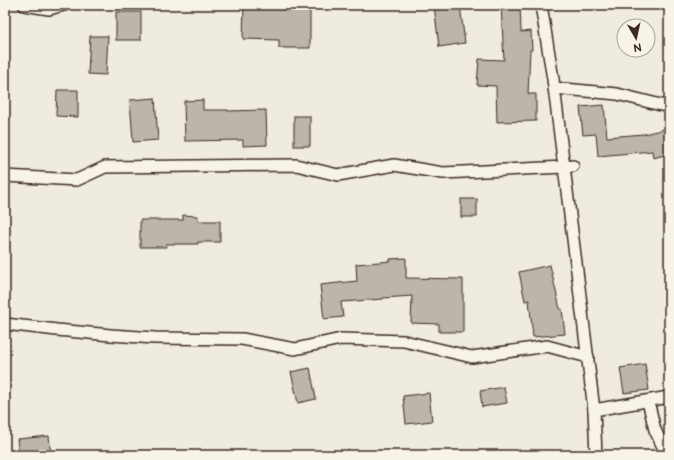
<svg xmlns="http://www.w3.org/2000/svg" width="674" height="460" viewBox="0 0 674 460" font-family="'Balsamiq Sans',sans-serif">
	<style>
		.building { fill: #bdb5aa; stroke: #3b2a1e }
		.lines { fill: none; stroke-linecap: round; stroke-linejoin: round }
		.street-casing { stroke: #3b2a1e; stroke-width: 14 }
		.street { stroke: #f7f3e8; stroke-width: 11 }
	</style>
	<rect width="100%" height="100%" fill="#efebe0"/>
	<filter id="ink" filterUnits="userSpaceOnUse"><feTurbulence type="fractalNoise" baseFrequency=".025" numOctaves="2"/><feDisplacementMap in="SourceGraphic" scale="8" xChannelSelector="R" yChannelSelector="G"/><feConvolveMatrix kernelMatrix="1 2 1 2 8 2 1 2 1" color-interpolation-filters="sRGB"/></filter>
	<g filter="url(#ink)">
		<g class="building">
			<path d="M 244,5 L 310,5 L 310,48 L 279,48 L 279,40 L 243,39 Z"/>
			<path d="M 434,5 L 460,5 L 465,43 L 439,47 Z"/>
			<path d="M 501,5 L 520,5 L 521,32 L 531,31 L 532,50 L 530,50 L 528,94 L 536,94 L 536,121 L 497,122 L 496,86 L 477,85 L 479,59 L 504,60 Z"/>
			<rect x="116" y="12" width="25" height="28"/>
			<path d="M 90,36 L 108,36 L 106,75 L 88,74 Z"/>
			<path d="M 57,90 L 78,90 L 78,117 L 56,116 Z"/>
			<path d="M 155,98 L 158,140 L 133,142 L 130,100 Z"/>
			<path d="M 203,100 L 203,110 L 228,110 L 228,111 L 266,110 L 267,145 L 243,146 L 243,140 L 185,141 L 184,101 Z"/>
			<path d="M 604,105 L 607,137 L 644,134 L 669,128 L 669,154 L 653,158 L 652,151 L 598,156 L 596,134 L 583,135 L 580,107 Z"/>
			<rect x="294" y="116" width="16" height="30"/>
			<rect x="461" y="199" width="16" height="18"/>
			<path d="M 183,215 L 198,216 L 198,221 L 220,221 L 220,242 L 198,242 L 198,244 L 166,244 L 166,247 L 140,247 L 140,220 L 183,220 Z"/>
			<path d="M 406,258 L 406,278 L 463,279 L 463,332 L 439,332 L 439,324 L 411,323 L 412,296 L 383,298 L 383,299 L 341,302 L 343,317 L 324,319 L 320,285 L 357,281 L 356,264 L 391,261 L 390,259 Z"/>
			<path d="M 550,265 L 560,309 L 562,309 L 565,334 L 533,337 L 529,300 L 525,301 L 519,272 Z"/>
			<path d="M 645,364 L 649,390 L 624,393 L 620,368 Z"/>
			<path d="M 310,368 L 316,399 L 298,403 L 291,372 Z"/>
			<path d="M 504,387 L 507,403 L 482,407 L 480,391 Z"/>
			<path d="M 429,393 L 432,421 L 406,424 L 403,396 Z"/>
			<path d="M 49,436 L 51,455 L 19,455 L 17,439 Z"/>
		</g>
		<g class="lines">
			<defs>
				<g id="street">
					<path d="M 24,5 L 49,9 L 64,5"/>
					<path d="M 541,5 L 553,79 L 577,271 L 594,410 L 596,455"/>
					<path d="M 554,88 L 617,94 L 669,107"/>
					<path d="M 5,176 L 77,180 L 105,167 L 296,165 L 338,175 L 394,165 L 443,173 L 564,167 L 573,166"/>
					<path d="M 5,324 L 57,330 L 111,335 L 155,338 L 242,339 L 295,349 L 341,339 L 404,341 L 472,357 L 547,346 L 588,357"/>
					<path d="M 648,401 L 655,430 L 667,455"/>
					<path d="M 594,410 L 669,397"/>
				</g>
			</defs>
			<use href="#street" class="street-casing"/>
			<use href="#street" class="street"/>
		</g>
	</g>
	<rect width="674" height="460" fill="none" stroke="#f7f3e8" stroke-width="20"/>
	<rect x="10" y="10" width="654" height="440" fill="none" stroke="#3b2a1e" stroke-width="1.5" filter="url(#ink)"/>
	<g transform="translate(636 38) rotate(171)"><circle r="19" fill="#f7f3e8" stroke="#aca397"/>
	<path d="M0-3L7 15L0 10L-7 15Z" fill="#3b2a1e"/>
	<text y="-6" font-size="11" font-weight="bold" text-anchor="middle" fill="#3b2a1e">N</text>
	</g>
</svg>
